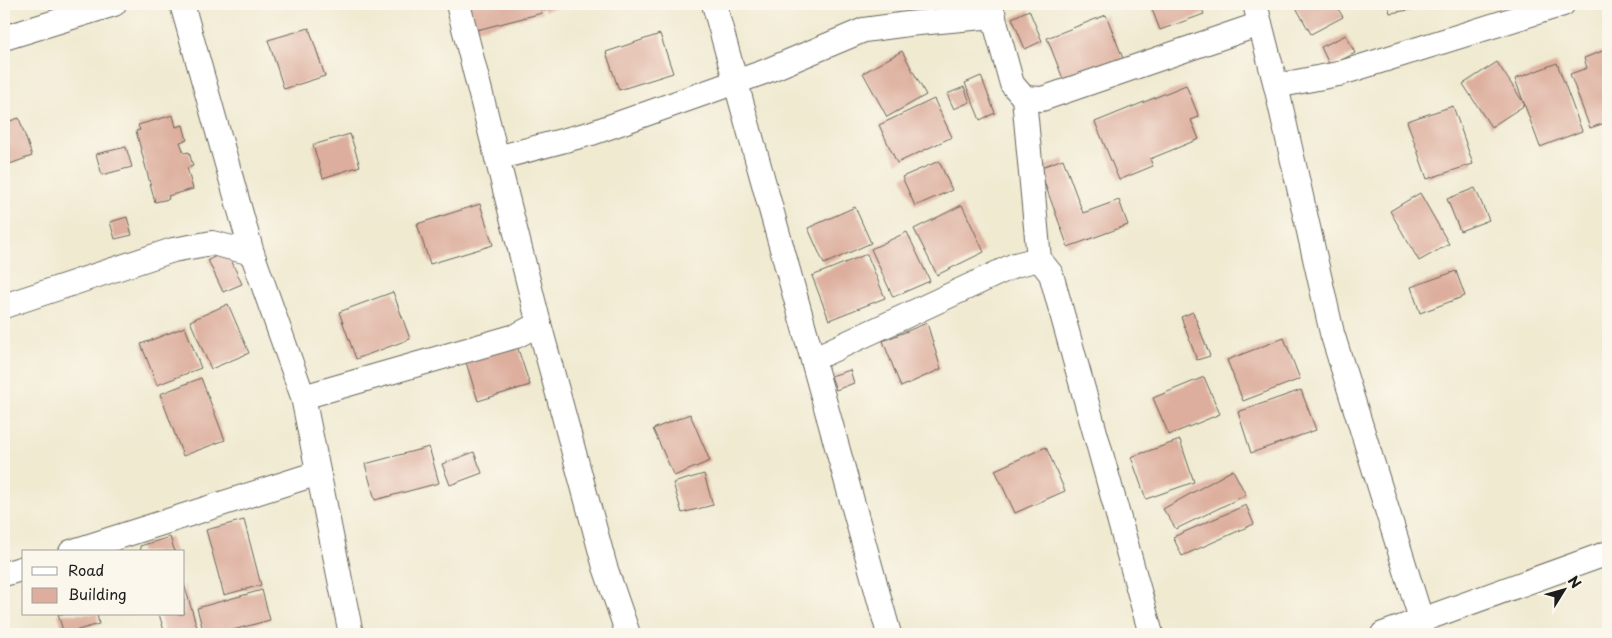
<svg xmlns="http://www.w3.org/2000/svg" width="1612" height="638" viewBox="0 0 1612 638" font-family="'Playpen Sans',sans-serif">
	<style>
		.building { fill: #ddae9d }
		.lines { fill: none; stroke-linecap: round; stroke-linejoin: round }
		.minor-casing { stroke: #66645b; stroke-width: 26 }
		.minor { stroke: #fff; stroke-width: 24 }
	</style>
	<rect width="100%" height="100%" fill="#fbf7ec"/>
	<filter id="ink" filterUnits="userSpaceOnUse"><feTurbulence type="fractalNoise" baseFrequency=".02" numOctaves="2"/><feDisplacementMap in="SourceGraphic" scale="10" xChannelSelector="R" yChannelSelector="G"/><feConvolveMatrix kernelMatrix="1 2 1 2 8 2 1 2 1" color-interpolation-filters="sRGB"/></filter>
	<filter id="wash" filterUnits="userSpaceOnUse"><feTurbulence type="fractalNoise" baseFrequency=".0096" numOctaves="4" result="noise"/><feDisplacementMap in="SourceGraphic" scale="20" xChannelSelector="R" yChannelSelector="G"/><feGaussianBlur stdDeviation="1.12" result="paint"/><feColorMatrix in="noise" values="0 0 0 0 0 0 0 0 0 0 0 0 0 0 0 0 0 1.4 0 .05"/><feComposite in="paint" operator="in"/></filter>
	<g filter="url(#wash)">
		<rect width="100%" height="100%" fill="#f0ead1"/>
		<g id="blocks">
			<g class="building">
				<path d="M 469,4 L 539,4 L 542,13 L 477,30 Z"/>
				<path d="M 542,4 L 570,4 L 544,11 Z"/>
				<path d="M 1150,4 L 1200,4 L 1204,14 L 1160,30 Z"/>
				<path d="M 1294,4 L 1335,4 L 1343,17 L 1311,34 Z"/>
				<path d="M 1388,4 L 1435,4 L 1435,6 L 1390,13 Z"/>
				<path d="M 1029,10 L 1042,41 L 1025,49 L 1012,18 Z"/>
				<path d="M 1106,15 L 1124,61 L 1065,84 L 1047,38 Z"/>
				<path d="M 309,28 L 325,76 L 284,89 L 268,40 Z"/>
				<path d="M 660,34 L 673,73 L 619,90 L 606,52 Z"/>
				<path d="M 1346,35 L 1355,53 L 1330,66 L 1321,47 Z"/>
				<path d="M 1608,49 L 1608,122 L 1590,128 L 1570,74 L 1587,68 L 1584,58 Z"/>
				<path d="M 902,51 L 926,95 L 887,117 L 863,73 Z"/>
				<path d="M 1497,62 L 1525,105 L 1491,127 L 1463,84 Z"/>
				<path d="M 1557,63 L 1582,131 L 1540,147 L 1515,79 Z"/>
				<path d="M 981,76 L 995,113 L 980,120 L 965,83 Z"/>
				<path d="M 1186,85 L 1199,117 L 1191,120 L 1199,139 L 1150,159 L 1153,166 L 1119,180 L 1095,122 Z"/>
				<path d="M 964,87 L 970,102 L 954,109 L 947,94 Z"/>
				<path d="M 934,99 L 952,137 L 897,163 L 879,125 Z"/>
				<path d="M 1453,106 L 1473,164 L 1427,179 L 1407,121 Z"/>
				<path d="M 173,115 L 176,127 L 183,125 L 187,140 L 180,142 L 184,153 L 189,152 L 193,166 L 187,168 L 193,189 L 168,196 L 169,199 L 155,202 L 136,131 L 140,130 L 138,125 Z"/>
				<path d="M 19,118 L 32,156 L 4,166 L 4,123 Z"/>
				<path d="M 350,134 L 360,166 L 323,178 L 313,145 Z"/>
				<path d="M 126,147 L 132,167 L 102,175 L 96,154 Z"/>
				<path d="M 1063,159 L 1083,213 L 1119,200 L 1128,225 L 1068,247 L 1039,168 Z"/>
				<path d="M 939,161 L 952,190 L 915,206 L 902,177 Z"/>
				<path d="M 1475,188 L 1489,220 L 1460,231 L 1447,199 Z"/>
				<path d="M 1420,193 L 1449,244 L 1419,261 L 1390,211 Z"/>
				<path d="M 480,204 L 493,245 L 430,264 L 417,224 Z"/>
				<path d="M 962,205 L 984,252 L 937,275 L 914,229 Z"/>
				<path d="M 855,207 L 871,243 L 824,264 L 808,228 Z"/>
				<path d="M 127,217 L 132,235 L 115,239 L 110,222 Z"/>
				<path d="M 907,232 L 930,281 L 893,297 L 871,249 Z"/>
				<path d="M 227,251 L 242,284 L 223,292 L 208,260 Z"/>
				<path d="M 867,254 L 885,298 L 829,320 L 812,276 Z"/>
				<path d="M 1456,271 L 1465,296 L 1420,313 L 1411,287 Z"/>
				<path d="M 393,292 L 410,339 L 356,359 L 339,312 Z"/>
				<path d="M 228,304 L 249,353 L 211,369 L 190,321 Z"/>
				<path d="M 1193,312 L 1210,356 L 1197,360 L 1181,317 Z"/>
				<path d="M 927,323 L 941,369 L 901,387 L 883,341 Z"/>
				<path d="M 185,327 L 201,368 L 157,385 L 141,344 Z"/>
				<path d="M 1284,338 L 1300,379 L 1243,401 L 1227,360 Z"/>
				<path d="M 516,343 L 530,385 L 478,401 L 465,359 Z"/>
				<path d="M 850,370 L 854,383 L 836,390 L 831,376 Z"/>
				<path d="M 1204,377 L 1220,414 L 1169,435 L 1153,398 Z"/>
				<path d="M 201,378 L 225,440 L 183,456 L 160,394 Z"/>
				<path d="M 1301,390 L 1316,430 L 1251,453 L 1238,412 Z"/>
				<path d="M 690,414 L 710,461 L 674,476 L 653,429 Z"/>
				<path d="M 1180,440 L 1194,482 L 1146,499 L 1131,457 Z"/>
				<path d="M 429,447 L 439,483 L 375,500 L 365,464 Z"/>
				<path d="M 1046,447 L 1065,491 L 1015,513 L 995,470 Z"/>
				<path d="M 474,452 L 482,473 L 450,485 L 442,464 Z"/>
				<path d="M 1233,470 L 1246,495 L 1176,529 L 1163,509 Z"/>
				<path d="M 704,474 L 713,505 L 682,513 L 673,483 Z"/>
				<path d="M 1246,505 L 1254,524 L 1182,556 L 1173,537 Z"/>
				<path d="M 244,520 L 261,585 L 224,595 L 206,530 Z"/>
				<path d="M 170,537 L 175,552 L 141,552 L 140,546 Z"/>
				<path d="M 1608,574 L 1608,591 L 1603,576 Z"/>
				<path d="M 184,584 L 199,634 L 165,634 L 159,614 L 184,614 Z"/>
				<path d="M 262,590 L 270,620 L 218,634 L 204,634 L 197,608 Z"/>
				<path d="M 58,614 L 97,614 L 99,624 L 64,634 Z"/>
			</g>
		</g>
	</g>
	<g filter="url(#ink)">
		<use href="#blocks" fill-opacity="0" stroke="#66645b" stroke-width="1"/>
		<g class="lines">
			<defs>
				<g id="minor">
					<path d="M 182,4 L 252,253 L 303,397 L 351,634"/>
					<path d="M 458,4 L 539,324 L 605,567 L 628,634"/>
					<path d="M 714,4 L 889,634"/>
					<path d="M 990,4 L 1012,84 L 1024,98 L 1039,259 L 1051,274 L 1151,634"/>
					<path d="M 1255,4 L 1276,86 L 1332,333 L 1421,619"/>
					<path d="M 4,38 L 114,4"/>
					<path d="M 1276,86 L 1338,74 L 1563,4"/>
					<path d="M 1024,98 L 1042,99 L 1260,24"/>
					<path d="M 497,158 L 592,133 L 764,72 L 864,30 L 908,24 L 994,16"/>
					<path d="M 4,306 L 173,250 L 212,243 L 252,253"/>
					<path d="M 813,359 L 1015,265 L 1039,259"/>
					<path d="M 303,397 L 516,336 L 539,324"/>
					<path d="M 71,552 L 318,473"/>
					<path d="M 4,574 L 24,568"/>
					<path d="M 1383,634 L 1608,553"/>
				</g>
			</defs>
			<use href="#minor" class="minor-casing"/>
			<use href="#minor" class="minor"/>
		</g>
	</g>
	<rect width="1612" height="638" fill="none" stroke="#fbf7ec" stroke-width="20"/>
	<rect x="22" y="550" width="162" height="65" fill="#fbf7ec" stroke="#a29f99"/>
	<rect x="32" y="567" width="25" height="8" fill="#ffffff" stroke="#a29f99"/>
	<text x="68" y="576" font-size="15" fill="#1c1c1c">Road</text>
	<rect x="32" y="588" width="25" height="15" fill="#ddae9d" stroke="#a29f99"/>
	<text x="68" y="600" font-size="15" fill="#1c1c1c">Building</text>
	<g transform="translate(1564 590) rotate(53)" stroke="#fbf7ec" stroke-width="4" paint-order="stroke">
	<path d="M0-4L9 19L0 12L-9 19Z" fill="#1c1c1c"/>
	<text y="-8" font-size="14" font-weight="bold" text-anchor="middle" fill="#1c1c1c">N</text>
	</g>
</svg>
